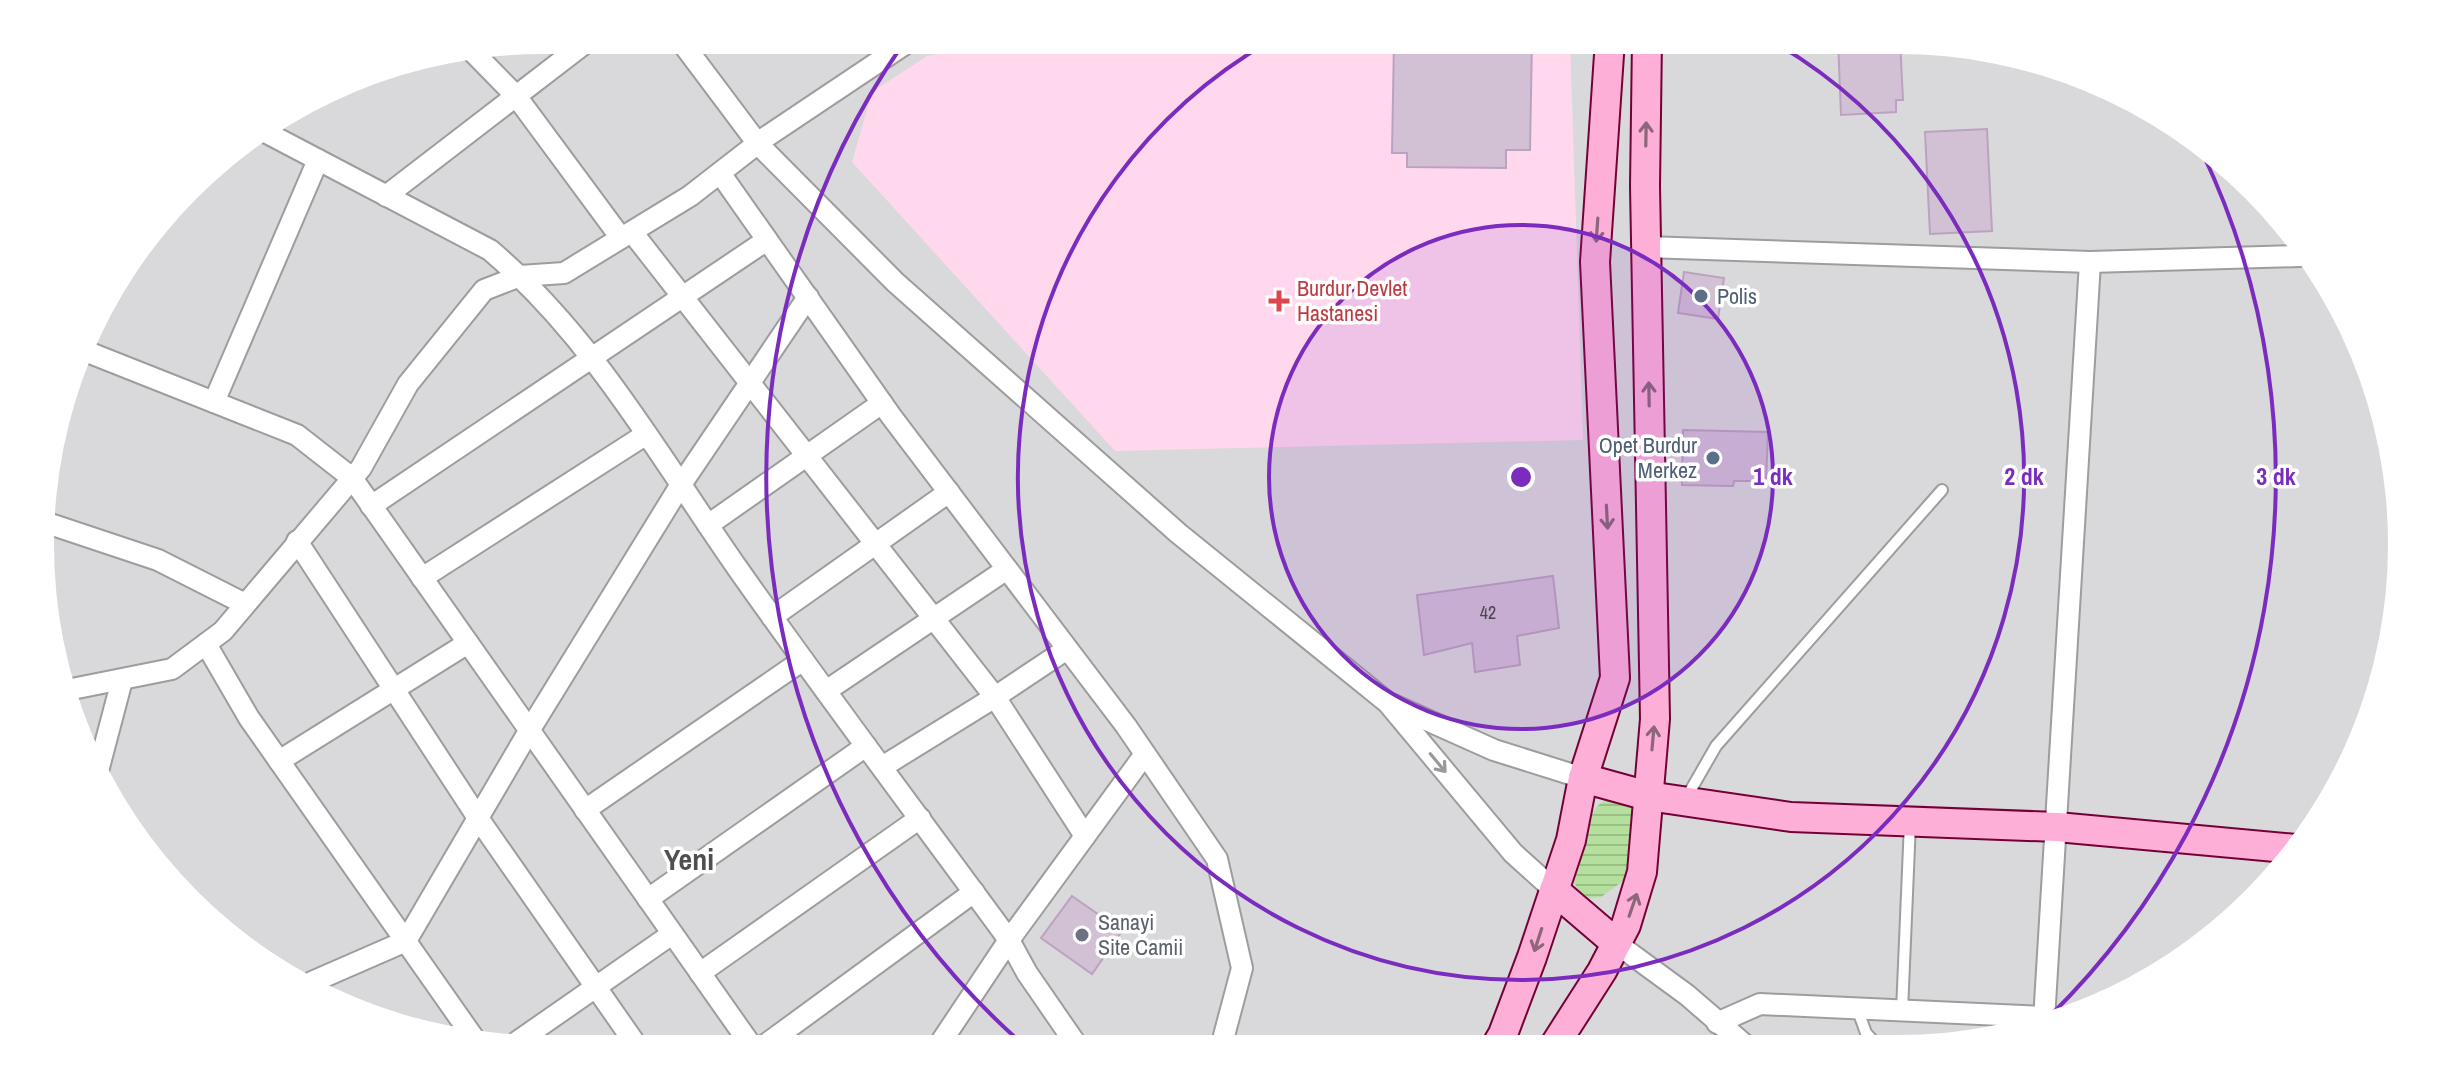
<svg xmlns="http://www.w3.org/2000/svg" width="2442" height="1089" viewBox="0 0 2442 1089" font-family="'Archivo Narrow',sans-serif">
	<style>
		.residential { fill: #d9d8da }
		.education { fill: #ffd8ee }
		.water { fill: url(#water-rules) }
		.building { fill: #d2c0d5; stroke: #bca2c0; stroke-width: 2 }
		.lines { fill: none; stroke-linecap: round; stroke-linejoin: round }
		.lane-casing { stroke: #9d9d9d; stroke-width: 14 }
		.street-casing { stroke: #9d9d9d; stroke-width: 24 }
		.secondary-casing { stroke: #750036; stroke-width: 32 }
		.lane { stroke: #fff; stroke-width: 10 }
		.street { stroke: #fff; stroke-width: 20 }
		.secondary { stroke: #fdafd8; stroke-width: 28 }
		.oneway { stroke: #8c667a }
		.oneway2 { stroke: #999 }
		.ring { fill: none; stroke: #7b2cbf; stroke-width: 4 }
		.service-dot { fill: #5c6f8a; stroke: #fff; stroke-width: 3 }
		.health-dot { fill: #e0444e; stroke: #fff; stroke-width: 3 }
		.worship-dot { fill: #6b7280; stroke: #fff; stroke-width: 3 }
		.labels { text-anchor: middle; dominant-baseline: central; stroke-width: 7; stroke-linejoin: round; paint-order: stroke }
		.number-label { font-size: 18px; fill: #4a454a }
		.health-label { font-size: 22px; fill: #be3a42; stroke: #fff; text-anchor: start }
		.service-label { font-size: 22px; fill: #4e5e75; stroke: #fff; text-anchor: start }
		.worship-label { font-size: 22px; fill: #5b616d; stroke: #fff; text-anchor: start }
		.district-label { font-size: 30px; font-weight: bold; fill: #4f4f4f; stroke: #fff }
		.centre { fill: #7b2cbf; stroke: #fff; stroke-width: 4 }
		.ring-label { font-size: 24px; text-anchor: middle; font-weight: bold; fill: #7b2cbf; stroke: #fff; stroke-width: 7; stroke-linejoin: round; paint-order: stroke }
	</style>
	<defs>
		<pattern id="water-rules" width="6" height="5" patternUnits="userSpaceOnUse" patternTransform="scale(2)"><rect width="6" height="5" fill="#b4df9d"/><path d="M0 2.5h6" fill="none" stroke="#9abf87"/></pattern>
	</defs>
	<rect width="100%" height="100%" fill="#eee0ed"/>
	<path class="residential" d="M 545,40 L 1898,40 L 2060,67 L 2230,166 L 2350,322 L 2401,512 L 2375,707 L 2317,825 L 2230,924 L 2120,997 L 1964,1045 L 545,1049 L 382,1022 L 212,924 L 107,796 L 50,642 L 50,447 L 107,293 L 212,165 L 382,67 Z"/>
	<path class="education" d="M 1014,40 L 1570,40 L 1583,440 L 1115,451 L 852,162 L 872,92 L 927,56 Z"/>
	<path class="water" d="M 1611,796 L 1626,796 L 1639,810 L 1643,830 L 1627,878 L 1601,897 L 1589,898 L 1577,889 L 1572,875 L 1586,824 L 1596,807 Z"/>
	<g class="building">
		<path d="M 1394,40 L 1532,40 L 1530,150 L 1506,150 L 1506,168 L 1407,167 L 1407,153 L 1392,153 Z"/>
		<path d="M 1838,40 L 1900,40 L 1903,100 L 1896,100 L 1896,112 L 1841,115 Z"/>
		<path d="M 1987,129 L 1992,231 L 1930,234 L 1925,132 Z"/>
		<path d="M 1684,272 L 1724,278 L 1718,319 L 1678,313 Z"/>
		<path d="M 1683,430 L 1768,432 L 1766,481 L 1734,481 L 1733,486 L 1682,485 Z"/>
		<path d="M 1553,576 L 1559,628 L 1517,636 L 1520,665 L 1475,672 L 1472,643 L 1424,655 L 1417,595 Z"/>
		<path d="M 1072,896 L 1122,931 L 1092,974 L 1041,938 Z"/>
	</g>
	<g class="lines">
		<defs>
			<g id="lane">
				<path d="M 1685,800 L 1716,746 L 1942,490"/>
				<path d="M 1857,1008 L 1866,1033 L 1877,1045"/>
				<path d="M 1902,1011 L 1910,823"/>
			</g>
			<g id="street">
				<path d="M 680,40 L 758,144 L 895,282 L 1178,533 L 1388,703 L 1513,853 L 1554,890"/>
				<path d="M 473,52 L 516,96 L 621,238"/>
				<path d="M 267,133 L 490,250 C 593,337 661,459 738,569 C 826,694 918,816 1009,940 L 1027,973 L 1078,1047"/>
				<path d="M 720,173 L 891,416 L 1126,726 L 1217,859 L 1242,968 L 1221,1047"/>
				<path d="M 386,196 L 589,40"/>
				<path d="M 632,232 L 995,697 L 1067,649"/>
				<path d="M 1646,247 L 2090,262 L 2300,256"/>
				<path d="M 85,351 L 297,435 L 352,478 L 753,1048"/>
				<path d="M 214,402 L 318,160"/>
				<path d="M 371,506 L 767,240"/>
				<path d="M 50,524 L 158,560 L 245,604"/>
				<path d="M 708,525 L 882,403"/>
				<path d="M 297,541 L 478,818 L 639,1049"/>
				<path d="M 422,578 L 645,435"/>
				<path d="M 772,617 L 949,492"/>
				<path d="M 206,644 L 249,718 L 473,1037"/>
				<path d="M 67,690 L 172,669 L 223,631 L 361,468 L 408,384 L 484,290 L 520,276 L 564,273 L 690,196 L 766,137 L 911,40"/>
				<path d="M 826,691 L 1007,569"/>
				<path d="M 1391,704 L 1494,750 L 1583,778"/>
				<path d="M 279,761 L 468,643"/>
				<path d="M 882,767 L 995,697 L 1085,836"/>
				<path d="M 98,771 L 122,680"/>
				<path d="M 585,810 L 803,660"/>
				<path d="M 648,899 L 866,746"/>
				<path d="M 1616,943 L 1687,995 L 1745,1045"/>
				<path d="M 700,973 L 920,818"/>
				<path d="M 312,982 L 406,941 L 529,731 L 680,486 L 808,297"/>
				<path d="M 2044,1020 L 2090,262"/>
				<path d="M 1717,1023 L 1760,1004 L 2044,1017"/>
				<path d="M 514,1044 L 672,934"/>
				<path d="M 761,1048 L 974,892"/>
				<path d="M 937,1048 L 1009,940 L 1145,754"/>
			</g>
			<g id="secondary">
				<path d="M 1583,778 L 1648,796 L 1791,817 L 2057,827 L 2296,849"/>
				<path d="M 1554,890 L 1616,943"/>
				<path d="M 1496,1046 L 1503,1034 L 1532,957 L 1571,840 L 1583,778 L 1615,678 L 1595,262 L 1610,40"/>
				<path d="M 1554,1046 L 1602,971 L 1626,925 L 1642,872 L 1655,719 L 1645,186 L 1647,40"/>
			</g>
		</defs>
		<use href="#lane" class="lane-casing"/>
		<use href="#street" class="street-casing"/>
		<use href="#secondary" class="secondary-casing"/>
		<use href="#lane" class="lane"/>
		<use href="#street" class="street"/>
		<use href="#secondary" class="secondary"/>
	</g>
	<defs><path id="oneway-shaft" d="M-6 0H5M1.5-3L5.5 0L1.5 3" fill="none" stroke-width="1.6" stroke-linecap="round" stroke-linejoin="round" transform="scale(2)"/></defs>
	<g class="oneway">
		<use href="#oneway-shaft" transform="translate(1646 134) rotate(-89)"/>
		<use href="#oneway-shaft" transform="translate(1597 230) rotate(94)"/>
		<use href="#oneway-shaft" transform="translate(1649 394) rotate(-91)"/>
		<use href="#oneway-shaft" transform="translate(1607 517) rotate(87)"/>
		<use href="#oneway-shaft" transform="translate(1653 738) rotate(-85)"/>
		<use href="#oneway-shaft" transform="translate(1633 905) rotate(-71)"/>
		<use href="#oneway-shaft" transform="translate(1538 940) rotate(108)"/>
	</g>
	<use class="oneway2" href="#oneway-shaft" transform="translate(1438 763) rotate(50)"/>
	<circle cx="1521" cy="477" r="252" fill="#7b2cbf" fill-opacity=".12"/>
	<g class="ring">
		<circle cx="1521" cy="477" r="252"/>
		<path d="M1772 41A503 503 0 1 1 1270 41"/>
		<path d="M1026 1047A755 755 0 0 1 903 44M2202 152A755 755 0 0 1 2050 1016"/>
	</g>
	<g class="service-dot">
		<circle cx="1701" cy="296" r="8"/>
		<circle cx="1713" cy="458" r="8"/>
	</g>
	<path class="health-dot" d="M1275 289h8v8h8v8h-8v8h-8v-8h-8v-8h8z"/>
	<circle class="worship-dot" cx="1082" cy="935" r="8"/>
	<g class="labels">
		<g class="number-label">
			<text x="1488" y="612">42</text>
		</g>
		<g class="health-label">
			<text x="1297" y="288">Burdur Devlet<tspan x="1297" dy="25">Hastanesi</tspan></text>
		</g>
		<g class="service-label">
			<text x="1717" y="296">Polis</text>
			<text x="1697" y="445" text-anchor="end">Opet Burdur<tspan x="1697" dy="25">Merkez</tspan></text>
		</g>
		<g class="worship-label">
			<text x="1098" y="922">Sanayi<tspan x="1098" dy="25">Site Camii</tspan></text>
		</g>
		<g class="district-label">
			<text x="689" y="859">Yeni</text>
		</g>
	</g>
	<path d="M0 0H2442V1089H0ZM544 54H1898A490 490 0 0 1 2388 544V545A490 490 0 0 1 1898 1035H544A490 490 0 0 1 54 545V544A490 490 0 0 1 544 54Z" fill="#fff" fill-rule="evenodd"/>
	<circle cx="1521" cy="477" r="12" class="centre"/>
	<g class="ring-label">
		<text x="1773" y="485">1 dk</text>
		<text x="2024" y="485">2 dk</text>
		<text x="2276" y="485">3 dk</text>
	</g>
</svg>
